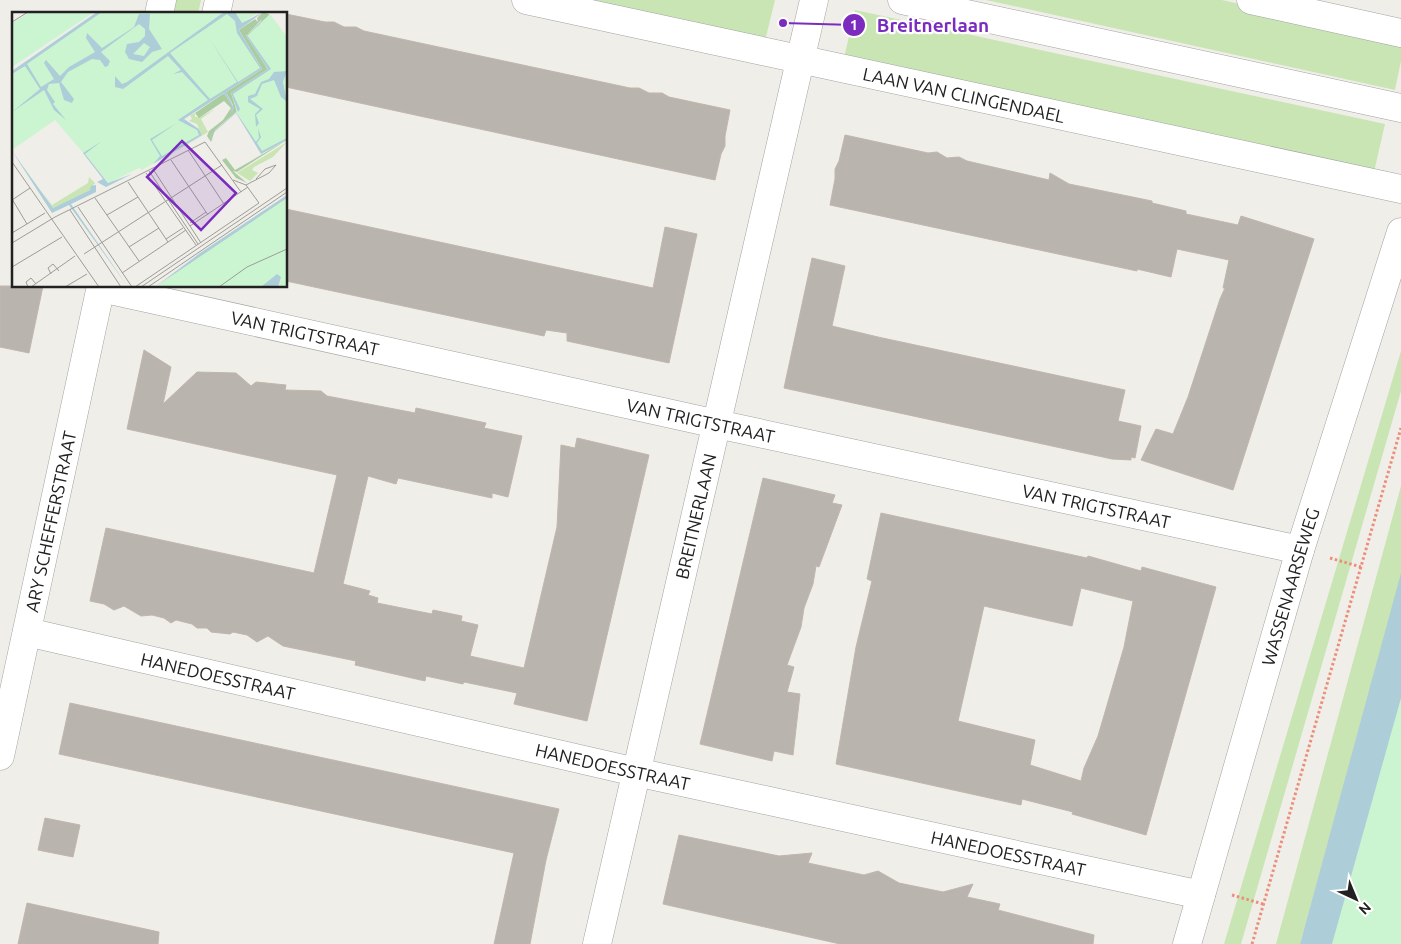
<svg xmlns="http://www.w3.org/2000/svg" width="1401" height="944" viewBox="0 0 1401 944" font-family="Ubuntu,sans-serif">
	<style>
		.grass { fill: #c9e5b4 }
		.park { fill: #cbf5d0 }
		.water { fill: #adcdd9 }
		.building { fill: #bab4ae; stroke: #c1b6ac; fill-rule: evenodd }
		.lines { fill: none; stroke-linecap: round; stroke-linejoin: round }
		.minor-casing { stroke: #a2a2a2; stroke-width: 29 }
		.path { stroke: #ed8e7c; stroke-width: 3; stroke-dasharray: 2.5 2.5; stroke-linecap: butt }
		.minor { stroke: #fff; stroke-width: 28 }
		.labels { text-anchor: middle; dominant-baseline: central; stroke-width: 4.5; stroke-linejoin: round; paint-order: stroke }
		.street-label { font-size: 18px; fill: #212121; stroke: #fff }
		.inset-road { fill: none; stroke: #9d9c98; stroke-width: 1 }
		.view { fill: #7b2cbf; fill-opacity: 0.15; stroke: #7b2cbf; stroke-width: 2.5 }
		.inset-edge { fill: none; stroke: #212121; stroke-width: 2.5 }
		.leader { fill: none; stroke: #7b2cbf; stroke-width: 2 }
		.callout-dot { fill: #7b2cbf; stroke: #fff; stroke-width: 2 }
		.mark-label { font-size: 15px; text-anchor: middle; font-weight: bold; fill: #fff }
		.callout-label { font-size: 19px; text-anchor: middle; font-weight: bold; fill: #7b2cbf; stroke: #fff; stroke-width: 4.5; stroke-linejoin: round; paint-order: stroke }
	</style>
	<rect width="100%" height="100%" fill="#f0eee8"/>
	<g class="grass">
		<path d="M 175,0 L 201,0 L 198,14 L 172,14 Z"/>
		<path d="M 576,0 L 775,0 L 765,41 Z"/>
		<path d="M 986,0 L 1222,0 L 1401,39 L 1401,61 L 1395,90 Z"/>
		<path d="M 855,10 L 1385,124 L 1374,172 L 844,58 Z"/>
		<path d="M 1401,351 L 1401,391 L 1241,944 L 1224,944 Z"/>
		<path d="M 1401,486 L 1401,577 L 1300,944 L 1276,944 Z"/>
	</g>
	<path class="park" d="M 1401,578 L 1401,944 L 1301,944 Z"/>
	<path class="water" d="M 1401,573 L 1401,698 L 1332,944 L 1300,944 Z"/>
	<g class="building">
		<path d="M 286,14 L 325,22 L 334,22 L 344,27 L 356,27 L 364,31 L 630,88 L 639,88 L 649,93 L 662,93 L 669,97 L 730,110 L 725,136 L 725,146 L 721,154 L 715,180 L 286,87 Z"/>
		<path d="M 845,135 L 928,153 L 937,152 L 947,158 L 959,157 L 967,161 L 1049,180 L 1050,173 L 1069,184 L 1152,201 L 1152,203 L 1186,211 L 1186,214 L 1238,225 L 1241,216 L 1314,239 L 1233,490 L 1141,460 L 1156,429 L 1173,434 L 1188,397 L 1220,299 L 1225,288 L 1223,288 L 1229,260 L 1177,249 L 1171,277 L 1137,269 L 1137,271 L 830,205 L 835,179 L 835,169 L 839,161 Z"/>
		<path d="M 286,209 L 653,288 L 665,227 L 697,234 L 669,363 L 567,341 L 567,333 L 546,330 L 544,336 L 286,281 Z"/>
		<path d="M 812,258 L 845,266 L 832,326 L 878,337 L 1125,390 L 1118,421 L 1141,426 L 1135,458 L 1131,457 L 1131,460 L 1112,459 L 784,388 Z"/>
		<path d="M 0,286 L 43,286 L 29,353 L 0,347 Z"/>
		<path d="M 144,350 L 171,367 L 163,404 L 197,372 L 236,373 L 251,386 L 256,382 L 286,385 L 285,390 L 321,391 L 327,396 L 415,413 L 416,408 L 486,423 L 484,428 L 522,436 L 508,497 L 492,493 L 492,498 L 398,478 L 396,484 L 368,476 L 343,584 L 370,591 L 368,595 L 378,598 L 377,603 L 432,614 L 433,610 L 462,616 L 461,621 L 478,625 L 470,656 L 524,668 L 557,527 L 561,445 L 575,448 L 577,438 L 649,455 L 587,721 L 514,704 L 517,693 L 464,682 L 463,684 L 426,676 L 425,681 L 355,665 L 356,661 L 283,646 L 268,636 L 257,642 L 247,635 L 233,632 L 230,634 L 211,632 L 207,628 L 197,628 L 192,624 L 176,620 L 171,623 L 164,618 L 152,615 L 141,616 L 124,606 L 114,610 L 104,604 L 90,601 L 106,528 L 314,573 L 337,475 L 127,429 Z"/>
		<path d="M 763,478 L 835,495 L 832,503 L 842,505 L 819,567 L 816,566 L 813,584 L 804,608 L 801,627 L 787,665 L 794,667 L 787,692 L 800,694 L 793,755 L 774,751 L 772,761 L 700,744 Z"/>
		<path d="M 881,513 L 1087,558 L 1088,556 L 1141,571 L 1142,567 L 1216,587 L 1146,835 L 1072,814 L 1073,812 L 1022,799 L 1021,805 L 836,764 L 856,647 L 872,581 L 867,579 ZM 1081,588 L 1133,601 L 1124,647 L 1098,736 L 1084,768 L 1081,781 L 1030,765 L 1035,740 L 958,721 L 984,606 L 1072,626 Z"/>
		<path d="M 70,703 L 559,809 L 546,860 L 530,944 L 494,944 L 514,853 L 59,754 Z"/>
		<path d="M 45,818 L 80,825 L 73,857 L 38,850 Z"/>
		<path d="M 679,835 L 779,856 L 812,853 L 808,863 L 864,875 L 878,871 L 899,883 L 943,892 L 973,884 L 967,897 L 1000,904 L 998,910 L 1094,935 L 1093,944 L 840,944 L 663,904 Z"/>
		<path d="M 27,903 L 159,932 L 158,944 L 18,944 Z"/>
	</g>
	<g class="lines">
		<defs>
			<g id="minor">
				<path id="s1" d="M 526,0 L 1401,189"/>
				<path d="M 902,0 L 1401,108"/>
				<path d="M 1251,0 L 1401,33"/>
				<path d="M 159,14 L 162,0"/>
				<path d="M 216,14 L 219,0"/>
				<path id="s2" d="M 101,288 L 717,424 L 1300,550"/>
				<path id="s3" d="M 27,632 L 636,772 L 1201,895"/>
				<path id="s4" d="M 0,756 L 101,286"/>
				<path id="s5" d="M 597,944 L 814,0"/>
				<path id="s6" d="M 1187,944 L 1300,550 L 1401,232"/>
			</g>
		</defs>
		<use href="#minor" class="minor-casing"/>
		<g class="path">
			<path d="M 1330,558 L 1361,567"/>
			<path d="M 1232,895 L 1263,904"/>
			<path d="M 1252,944 L 1401,428"/>
		</g>
		<use href="#minor" class="minor"/>
	</g>
	<g class="labels">
		<g class="street-label">
			<text stroke="none"><textPath href="#s1" startOffset="448">LAAN VAN CLINGENDAEL</textPath></text>
			<text stroke="none"><textPath href="#s2" startOffset="209">VAN TRIGTSTRAAT</textPath></text>
			<text stroke="none"><textPath href="#s2" startOffset="614">VAN TRIGTSTRAAT</textPath></text>
			<text stroke="none"><textPath href="#s2" startOffset="1019">VAN TRIGTSTRAAT</textPath></text>
			<text stroke="none"><textPath href="#s5" startOffset="439">BREITNERLAAN</textPath></text>
			<text stroke="none"><textPath href="#s4" startOffset="240">ARY SCHEFFERSTRAAT</textPath></text>
			<text stroke="none"><textPath href="#s6" startOffset="372">WASSENAARSEWEG</textPath></text>
			<text stroke="none"><textPath href="#s3" startOffset="196">HANEDOESSTRAAT</textPath></text>
			<text stroke="none"><textPath href="#s3" startOffset="601">HANEDOESSTRAAT</textPath></text>
			<text stroke="none"><textPath href="#s3" startOffset="1006">HANEDOESSTRAAT</textPath></text>
		</g>
	</g>
	<g transform="translate(12 12)">
		<rect width="275" height="275" fill="#f0eee8"/>
		<path d="M 203,97 L 189,107 L 196,120 L 137,156 L 190,123 L 185,112 L 177,109 L 180,107 L 178,103 L 183,101 L 183,105 L 188,105 ZM 275,130 L 261,145 L 242,155 L 240,158 L 246,161 L 238,169 L 225,161 ZM 77,165 L 83,171 L 78,178 L 41,196 L 29,179 L 40,193 L 76,171 Z" fill="#c9e5b4"/>
		<path d="M 251,0 L 257,2 L 259,57 L 235,23 L 247,13 L 250,7 L 234,24 L 256,57 L 219,81 L 225,99 L 203,118 L 199,130 L 195,124 L 197,119 L 211,108 L 219,96 L 212,89 L 187,106 L 183,101 L 212,81 L 220,94 L 220,101 L 221,93 L 214,80 L 250,57 L 227,18 L 243,7 L 246,10 L 245,6 ZM 275,128 L 225,160 L 221,159 L 235,171 L 224,166 L 210,148 L 214,146 L 223,158 Z" fill="#abcca1"/>
		<path d="M 18,0 L 82,0 L 0,55 L 0,11 ZM 85,0 L 247,0 L 230,11 L 227,18 L 250,57 L 172,107 L 190,123 L 130,158 L 127,156 L 97,171 L 43,108 L 0,138 L 0,59 ZM 258,2 L 275,25 L 275,127 L 250,141 L 225,101 L 220,82 L 256,58 L 235,24 ZM 275,185 L 275,275 L 144,275 L 183,247 Z" fill="#cbf5d0"/>
		<path d="M 85,0 L 90,0 L 15,52 L 29,75 L 42,67 L 32,51 L 34,48 L 48,64 L 57,55 L 83,40 L 74,26 L 75,21 L 90,36 L 122,15 L 127,2 L 138,2 L 137,17 L 150,37 L 140,40 L 130,50 L 117,47 L 113,40 L 115,32 L 127,30 L 133,24 L 133,17 L 127,12 L 89,40 L 98,49 L 96,54 L 93,55 L 88,48 L 80,47 L 56,60 L 49,70 L 62,87 L 60,91 L 52,88 L 47,71 L 37,72 L 35,78 L 43,90 L 41,92 L 54,108 L 42,98 L 32,78 L 0,100 L 28,77 L 13,54 L 0,62 L 0,59 ZM 132,31 L 138,35 L 132,44 L 121,42 ZM 212,0 L 223,0 L 230,11 L 251,0 L 227,18 L 250,57 L 214,80 L 222,96 L 218,103 L 220,95 L 212,81 L 172,107 L 187,117 L 190,123 L 141,152 L 148,144 L 138,127 L 165,111 L 140,128 L 150,144 L 187,123 L 185,118 L 166,108 L 196,88 L 170,60 L 161,62 L 169,58 L 156,44 L 111,77 L 103,75 L 103,64 L 110,72 L 115,70 ZM 215,2 L 223,9 L 225,21 L 248,56 L 226,70 L 195,23 L 225,70 L 198,87 L 158,41 ZM 253,5 L 247,13 L 235,23 L 259,57 L 221,82 L 228,97 L 226,100 L 219,81 L 256,57 L 234,24 ZM 275,59 L 271,70 L 275,90 L 269,85 L 262,68 L 250,72 L 245,84 L 238,87 L 251,97 L 244,103 L 247,111 L 244,115 L 243,102 L 248,97 L 236,90 L 236,84 L 243,82 L 249,70 L 257,67 L 262,60 ZM 224,100 L 244,130 L 247,126 L 246,116 L 249,125 L 245,131 L 250,139 L 275,126 L 275,128 L 249,142 L 224,101 L 199,123 L 201,129 L 198,123 ZM 90,129 L 73,142 L 96,171 L 120,162 L 94,175 L 85,170 L 91,167 L 71,141 ZM 0,139 L 41,196 L 78,178 L 79,174 L 84,173 L 84,180 L 59,192 L 116,275 L 57,193 L 40,201 ZM 275,183 L 275,186 L 143,275 L 188,241 ZM 265,262 L 269,265 L 266,275 L 249,275 Z" fill="#adcdd9" fill-rule="evenodd"/>
		<path class="inset-road" d="M 0,10 L 16,0M 193,130 L 229,180M 176,138 L 212,192M 159,148 L 196,203M 0,150 L 87,275M 141,157 L 189,231M 137,159 L 186,232M 134,161 L 184,233M 244,167 L 253,157 L 264,153M 116,170 L 156,230M 234,173 L 257,161 L 264,153M 83,186 L 127,249M 0,187 L 15,212M 0,188 L 18,176M 66,195 L 120,275M 58,198 L 109,275M 95,203 L 126,185M 178,211 L 194,200M 178,214 L 236,175M 0,221 L 33,201M 154,227 L 171,216M 0,231 L 43,205 L 193,130M 117,235 L 147,216M 72,242 L 210,153M 0,255 L 50,225M 110,261 L 174,218M 39,262 L 36,256 L 41,252 L 47,259M 16,275 L 14,270 L 19,266 L 24,272M 19,275 L 63,244M 53,275 L 75,262M 123,275 L 247,191 L 234,173 L 221,168M 129,275 L 275,176M 136,275 L 275,180M 207,275 L 235,255 L 275,237"/>
		<path class="view" d="M 170,129 L 224,181 L 189,218 L 135,165 Z"/>
		<rect width="275" height="275" class="inset-edge"/>
	</g>
	<path class="leader" d="M783 23L854 25"/>
	<g class="callout-dot">
		<circle cx="783" cy="23" r="5"/>
		<circle cx="854" cy="25" r="12"/>
	</g>
	<g class="mark-label">
		<text x="854" y="30">1</text>
	</g>
	<g class="callout-label">
		<text x="933" y="32">Breitnerlaan</text>
	</g>
	<g transform="translate(1356 899) rotate(136)" stroke="#ffffff" stroke-width="4" paint-order="stroke">
	<path d="M0-4L9 19L0 12L-9 19Z" fill="#212121"/>
	<text y="-8" font-size="14" font-weight="bold" text-anchor="middle" fill="#212121">N</text>
	</g>
</svg>
